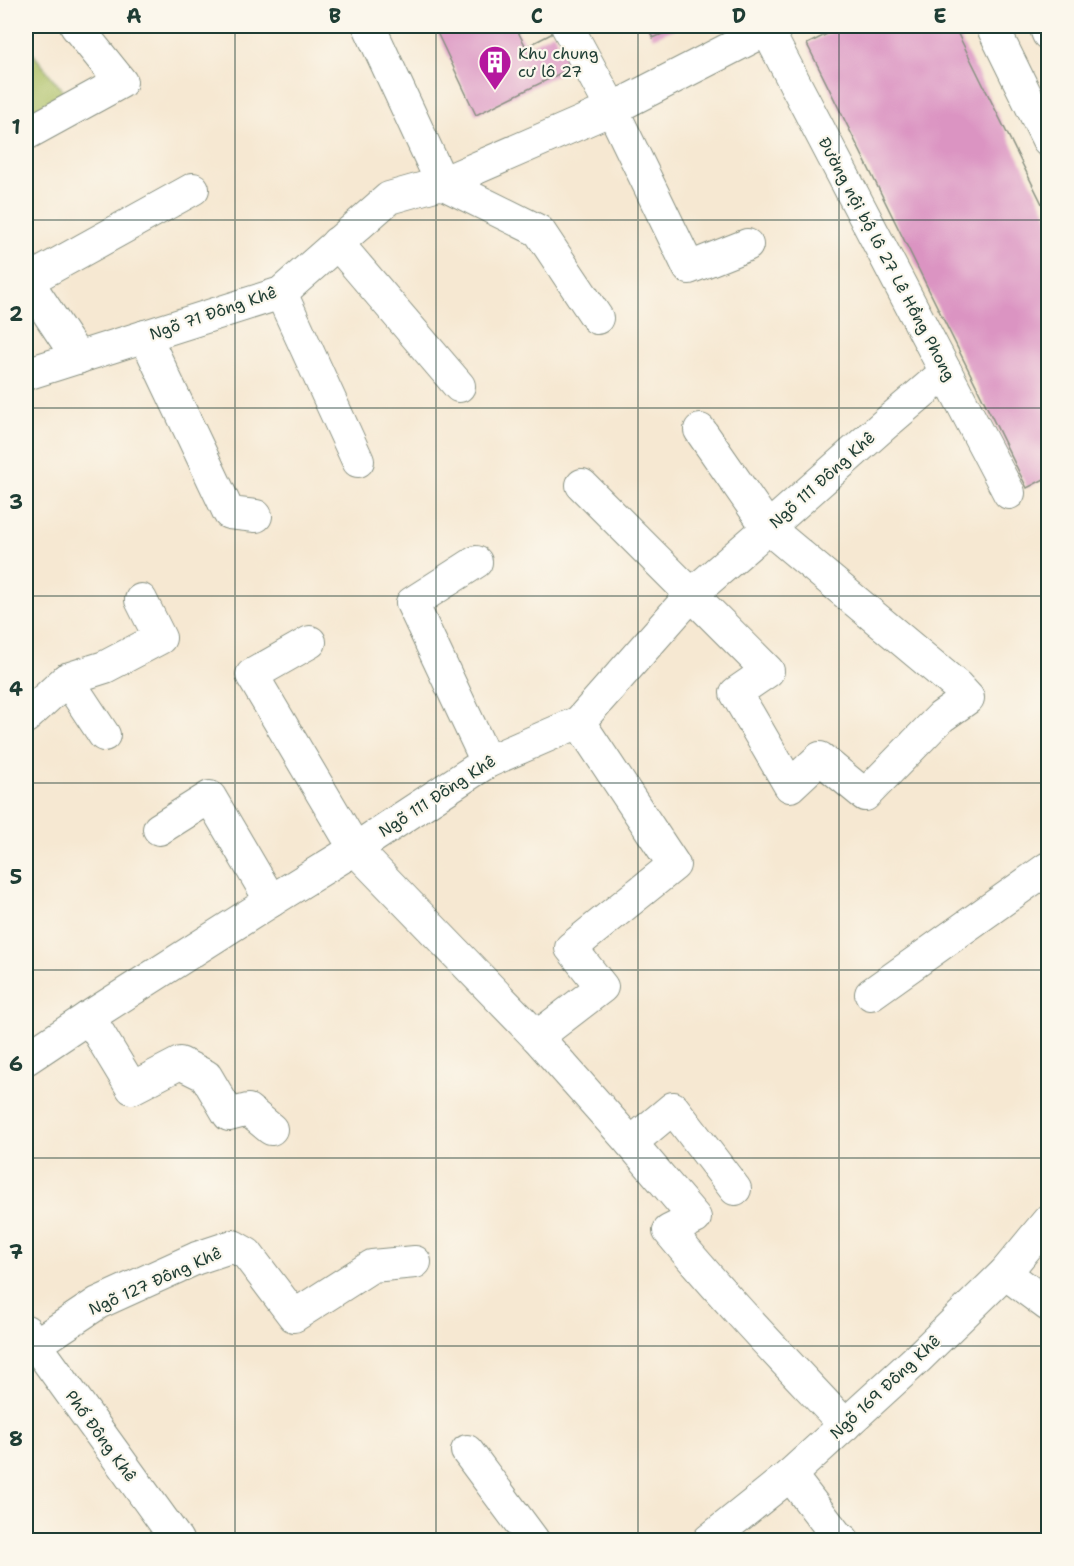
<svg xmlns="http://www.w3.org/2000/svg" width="1074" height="1566" viewBox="0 0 1074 1566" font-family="'Shantell Sans',sans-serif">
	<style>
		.green { fill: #acbf63; stroke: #667e4c; stroke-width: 1.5 }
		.building { fill: #db94c2 }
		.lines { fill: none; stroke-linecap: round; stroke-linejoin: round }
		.minor-casing { stroke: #8a9283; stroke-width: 34 }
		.minor { stroke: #fff; stroke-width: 32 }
		.grid { fill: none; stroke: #1f3d34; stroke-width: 1.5; stroke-opacity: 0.55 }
		.labels { text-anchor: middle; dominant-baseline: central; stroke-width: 4.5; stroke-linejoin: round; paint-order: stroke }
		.poi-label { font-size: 16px; fill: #1f3d34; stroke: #fbf7ec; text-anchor: start }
		.street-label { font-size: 16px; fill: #1f3d34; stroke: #fbf7ec }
		.neatline { fill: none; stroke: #1f3d34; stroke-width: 2 }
		.grid-label { font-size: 20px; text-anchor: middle; font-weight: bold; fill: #1f3d34 }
	</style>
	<rect width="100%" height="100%" fill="#fbf7ec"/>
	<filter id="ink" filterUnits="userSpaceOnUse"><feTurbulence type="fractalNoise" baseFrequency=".0167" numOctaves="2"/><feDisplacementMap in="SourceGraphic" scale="12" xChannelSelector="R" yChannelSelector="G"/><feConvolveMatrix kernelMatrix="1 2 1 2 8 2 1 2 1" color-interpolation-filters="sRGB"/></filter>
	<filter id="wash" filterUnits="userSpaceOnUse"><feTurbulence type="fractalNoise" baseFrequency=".008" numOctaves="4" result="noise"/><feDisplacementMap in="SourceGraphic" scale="24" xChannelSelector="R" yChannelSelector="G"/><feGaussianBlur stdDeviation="1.35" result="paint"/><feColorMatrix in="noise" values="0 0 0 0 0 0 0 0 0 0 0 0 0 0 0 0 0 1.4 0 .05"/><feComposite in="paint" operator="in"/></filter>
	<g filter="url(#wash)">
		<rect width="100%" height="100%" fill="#f6e8d2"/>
		<path class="green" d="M 26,45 L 71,101 L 26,114 Z"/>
		<g id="blocks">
			<g class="building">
				<path d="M 434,26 L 515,26 L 526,47 L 553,33 L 573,67 L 476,115 Z"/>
				<path d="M 647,26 L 681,26 L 653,38 Z"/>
				<path d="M 843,26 L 954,26 L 1048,216 L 1048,477 L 1027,488 L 807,44 Z"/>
			</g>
		</g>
	</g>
	<g filter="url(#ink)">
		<use href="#blocks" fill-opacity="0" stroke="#8a9283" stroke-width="1.5"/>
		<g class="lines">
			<defs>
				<g id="minor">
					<path d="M 369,26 L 442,183"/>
					<path d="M 567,26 L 612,109 L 689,268 L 747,245"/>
					<path d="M 765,26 L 1009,493"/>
					<path d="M 992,26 L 1048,140"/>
					<path d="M 1045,26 L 1048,34"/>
					<path d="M 26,134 L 121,82 L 76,26"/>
					<path d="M 442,183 L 539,231 L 597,318"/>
					<path d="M 337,243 L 459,386"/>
					<path d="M 281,293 L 358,461"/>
					<path d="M 145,336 L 229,513 L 256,516"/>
					<path d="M 78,358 L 27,281 L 193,189"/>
					<path d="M 26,374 L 281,293 L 389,198 L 442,183 L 612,109 L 774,26"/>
					<path d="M 582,485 L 768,671 L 736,693 L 790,786 L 820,758 L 865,795 L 941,717 L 968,698 L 957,686 L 768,528 L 700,430"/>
					<path d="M 476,562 L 412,603 L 487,762"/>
					<path d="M 310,642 L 252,675 L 355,849 L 537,1037 L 631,1143 L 695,1218 L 669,1231 C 725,1299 786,1362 845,1425"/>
					<path d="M 67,679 L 104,735"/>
					<path d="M 26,717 L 67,679 L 105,667 L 160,638 L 141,600"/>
					<path d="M 159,829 L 210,797 L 271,901"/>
					<path d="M 871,994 L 1048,868"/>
					<path d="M 89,1017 L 132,1088 L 180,1063 L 206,1076 L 229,1115 L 248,1110 L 271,1129"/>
					<path d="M 537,1037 L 602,987 L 571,948 L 674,865 L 579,722"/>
					<path d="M 26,1059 L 89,1017 L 271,901 L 355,849 L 487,762 L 579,722 L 692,594 L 768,528 L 884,425 L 946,372"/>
					<path d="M 631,1143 L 673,1108 L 735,1189"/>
					<path d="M 1005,1273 L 1048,1305"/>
					<path d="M 26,1331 L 177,1540"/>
					<path d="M 35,1345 L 98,1303 L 197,1258 L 233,1246 L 247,1254 L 294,1316 L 372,1266 L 415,1262"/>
					<path d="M 467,1451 L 533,1540"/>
					<path d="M 790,1475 L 837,1536 L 843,1540"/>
					<path d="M 709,1540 L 790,1475 L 917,1359 L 1005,1273 L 1048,1221"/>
				</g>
			</defs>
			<use href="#minor" class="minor-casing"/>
			<use href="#minor" class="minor"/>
		</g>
	</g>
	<path class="grid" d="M 235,26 L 235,1540M 436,26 L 436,1540M 638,26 L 638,1540M 839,26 L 839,1540M 26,220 L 1048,220M 26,408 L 1048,408M 26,596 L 1048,596M 26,783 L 1048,783M 26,970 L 1048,970M 26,1158 L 1048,1158M 26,1346 L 1048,1346"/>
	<defs>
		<symbol id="building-pin" viewBox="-11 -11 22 30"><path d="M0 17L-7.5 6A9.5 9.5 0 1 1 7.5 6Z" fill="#b5179e" stroke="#fbf7ec"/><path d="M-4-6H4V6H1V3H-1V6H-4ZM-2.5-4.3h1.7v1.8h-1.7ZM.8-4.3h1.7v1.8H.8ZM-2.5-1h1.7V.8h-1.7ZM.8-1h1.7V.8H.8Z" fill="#fff"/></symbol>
	</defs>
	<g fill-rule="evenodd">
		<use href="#building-pin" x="476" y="43" width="38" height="52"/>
	</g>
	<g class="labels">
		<g class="poi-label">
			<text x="518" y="53">Khu chung<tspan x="518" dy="18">cư lô 27</tspan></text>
		</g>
		<g class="street-label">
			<text transform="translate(887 259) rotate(62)">Đường nội bộ lô 27 Lê Hồng Phong</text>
			<text transform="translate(213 313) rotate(-19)">Ngõ 71 Đông Khê</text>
			<text transform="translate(822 480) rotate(-42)">Ngõ 111 Đông Khê</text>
			<text transform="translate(437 796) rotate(-33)">Ngõ 111 Đông Khê</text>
			<text transform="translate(155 1281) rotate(-24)">Ngõ 127 Đông Khê</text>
			<text transform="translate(885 1387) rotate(-43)">Ngõ 169 Đông Khê</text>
			<text transform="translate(101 1436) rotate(54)">Phố Đông Khê</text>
		</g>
	</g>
	<rect width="1074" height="1566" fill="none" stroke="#fbf7ec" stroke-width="66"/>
	<rect x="33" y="33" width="1008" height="1500" class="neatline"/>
	<g class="grid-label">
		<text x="134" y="23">A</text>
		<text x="335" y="23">B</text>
		<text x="537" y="23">C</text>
		<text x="739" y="23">D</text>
		<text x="940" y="23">E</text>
		<text x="16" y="134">1</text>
		<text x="16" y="321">2</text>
		<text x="16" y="509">3</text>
		<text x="16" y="696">4</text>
		<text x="16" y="884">5</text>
		<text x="16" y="1071">6</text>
		<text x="16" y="1259">7</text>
		<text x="16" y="1446">8</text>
	</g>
</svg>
